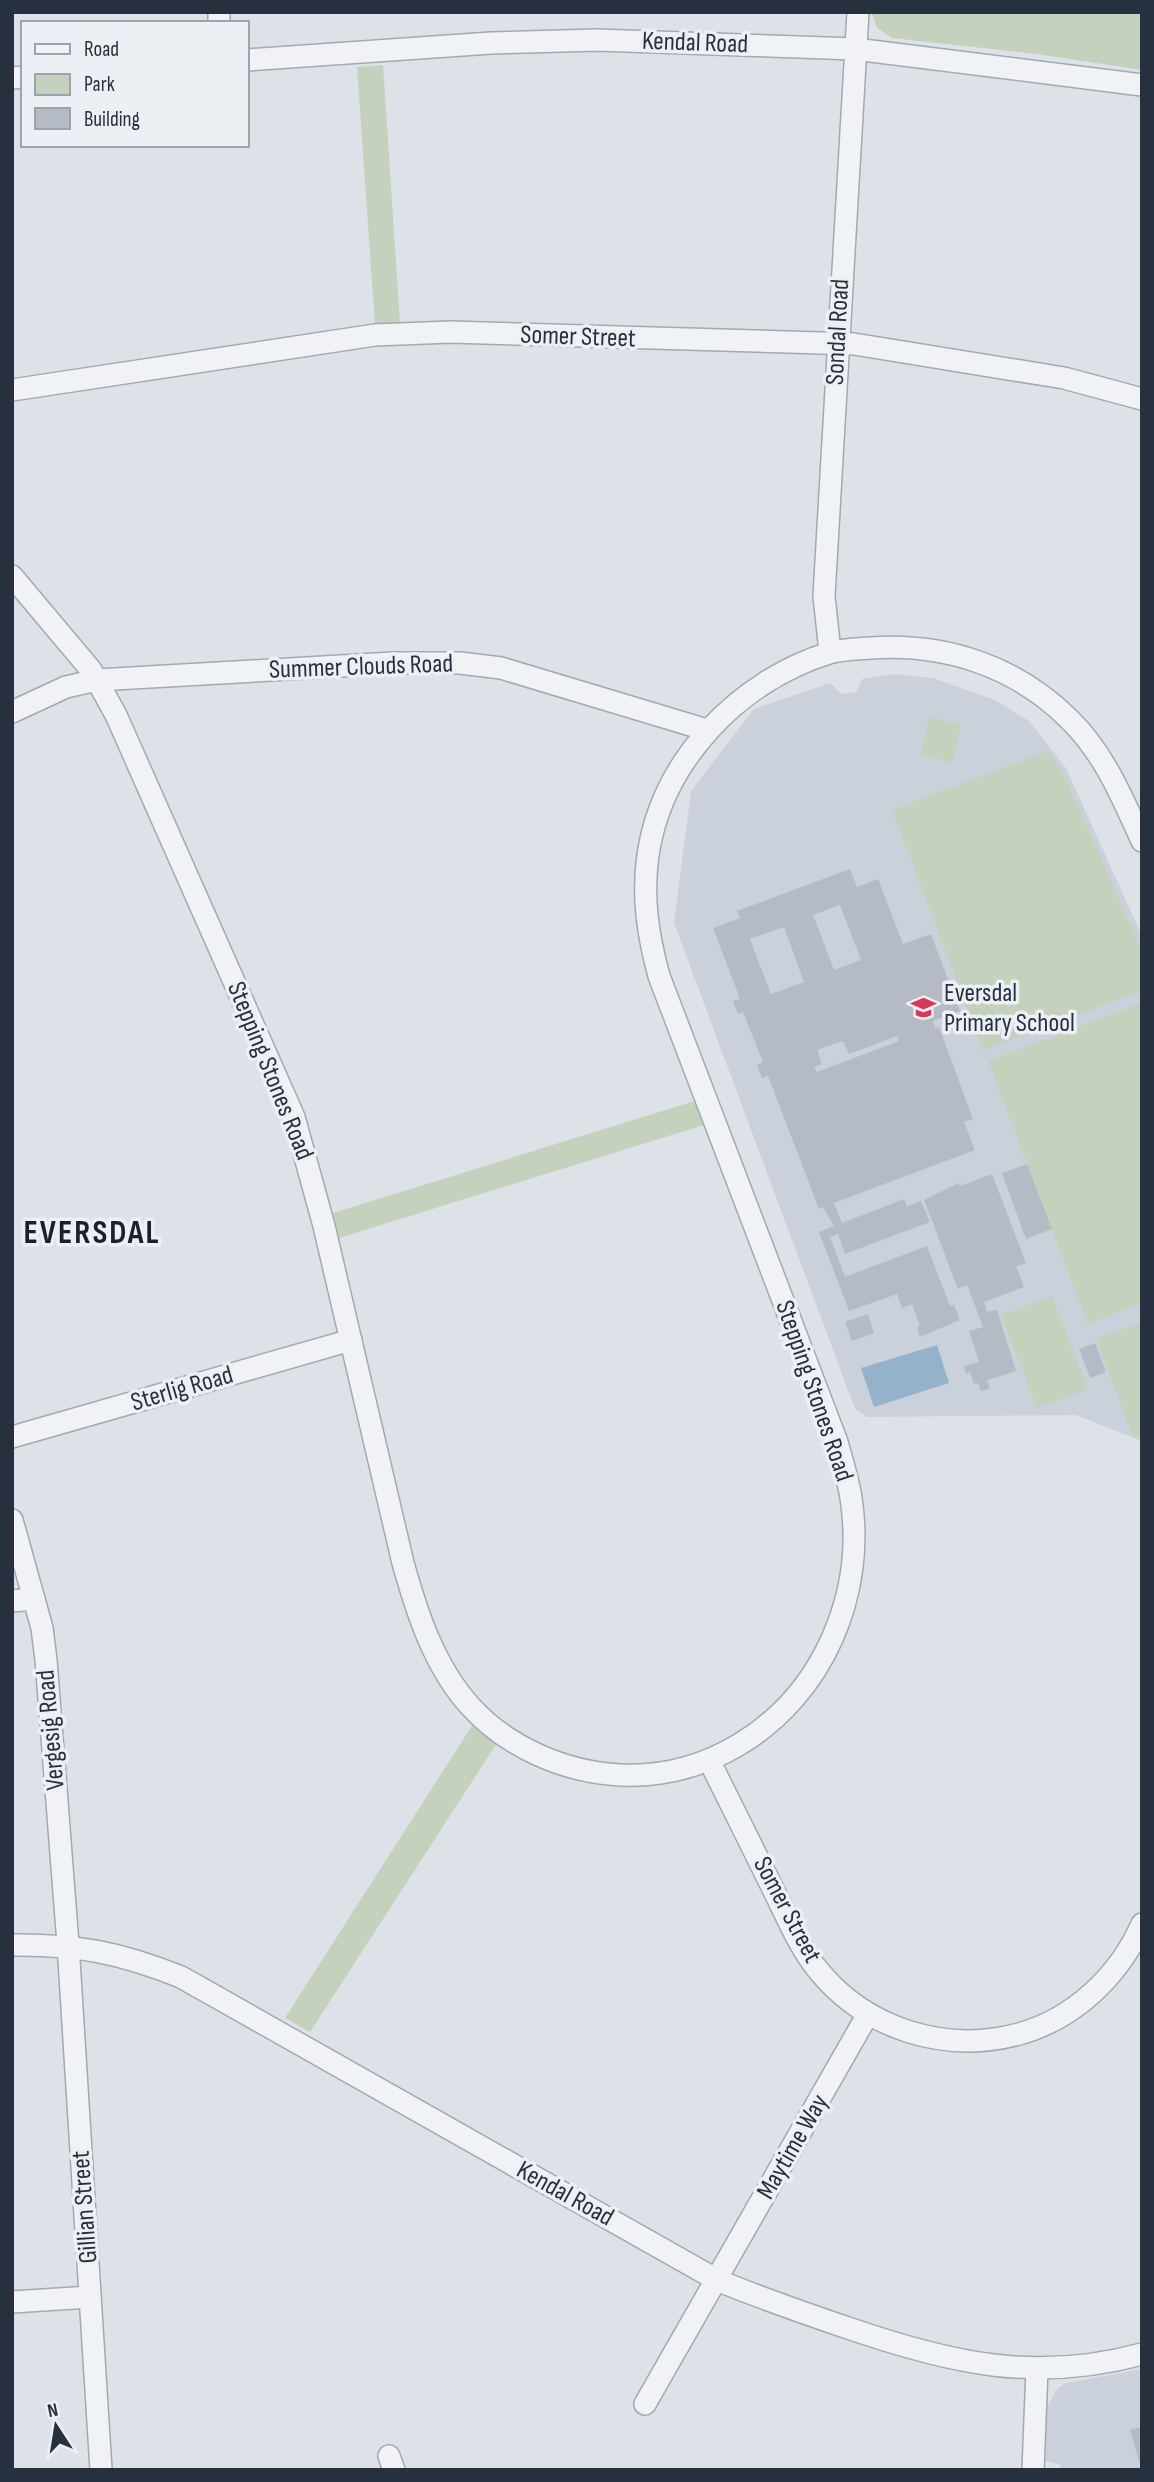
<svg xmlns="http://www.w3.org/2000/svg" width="1154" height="2482" viewBox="0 0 1154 2482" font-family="'Sofia Sans Condensed',sans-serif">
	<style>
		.built { fill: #cbd1da }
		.green { fill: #c4d2bd }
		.water { fill: #95b2ca }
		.building { fill: #b4bbc5; fill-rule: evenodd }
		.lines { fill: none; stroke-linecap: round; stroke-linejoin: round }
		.minor-casing { stroke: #a2a9b2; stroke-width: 24 }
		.minor { stroke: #f0f2f6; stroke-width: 21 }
		.labels { text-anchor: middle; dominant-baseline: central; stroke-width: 7; stroke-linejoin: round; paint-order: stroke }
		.street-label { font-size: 26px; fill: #26303f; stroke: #ecf0f5 }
		.poi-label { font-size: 26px; fill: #26303f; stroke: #ecf0f5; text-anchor: start }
		.district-label { font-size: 33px; font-weight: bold; letter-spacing: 2px; fill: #18212f; stroke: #ecf0f5 }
	</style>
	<rect width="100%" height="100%" fill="#dde2e8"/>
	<g class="built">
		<path d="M 893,674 L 933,678 L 995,700 L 1029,721 L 1066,768 L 1142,936 L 1142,1441 L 1076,1415 L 867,1417 L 855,1409 L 674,923 L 691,791 L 754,709 L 830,683 L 842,694 L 856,692 L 862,679 Z"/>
		<path d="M 1142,2369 L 1142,2470 L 1063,2470 L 1058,2464 L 1045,2461 L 1047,2407 L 1058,2388 L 1066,2383 Z"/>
	</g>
	<g class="green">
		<path d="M 871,12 L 1142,12 L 1142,70 L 1036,54 L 892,38 L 877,28 Z"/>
		<path d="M 383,65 L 400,323 L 375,325 L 357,67 Z"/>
		<path d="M 929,717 L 961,724 L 952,762 L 921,756 Z"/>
		<path d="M 1048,751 L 1062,770 L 1142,951 L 1142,991 L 983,1050 L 892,810 Z"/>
		<path d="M 1142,1003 L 1142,1303 L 1088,1324 L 988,1061 Z"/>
		<path d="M 695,1101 L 704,1125 L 339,1238 L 333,1213 Z"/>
		<path d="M 1052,1296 L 1088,1389 L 1037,1408 L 1001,1315 Z"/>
		<path d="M 1142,1322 L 1142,1434 L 1133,1437 L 1096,1339 Z"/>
		<path d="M 475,1721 L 497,1743 L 310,2032 L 285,2018 Z"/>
	</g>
	<path class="water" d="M 937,1345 L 949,1383 L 874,1407 L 861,1368 Z"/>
	<g class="building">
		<path d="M 850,869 L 857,887 L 878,879 L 903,944 L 931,934 L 960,1011 L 933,1021 L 935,1028 L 939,1027 L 973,1119 L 964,1122 L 975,1150 L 834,1203 L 842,1223 L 904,1199 L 907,1206 L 921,1201 L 930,1222 L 845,1254 L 838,1234 L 830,1237 L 845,1277 L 927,1246 L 950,1306 L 954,1305 L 960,1320 L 920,1337 L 917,1327 L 920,1326 L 912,1304 L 902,1308 L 897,1294 L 849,1311 L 819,1232 L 834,1226 L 823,1207 L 819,1209 L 768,1076 L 762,1078 L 757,1065 L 763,1062 L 743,1012 L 738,1014 L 733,1001 L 740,999 L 713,928 L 740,918 L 737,911 ZM 840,905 L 861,960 L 834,970 L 813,915 ZM 784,927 L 804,982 L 771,994 L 750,939 ZM 897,1036 L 899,1041 L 817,1072 L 814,1067 L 822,1064 L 817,1050 L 843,1041 L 849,1054 Z"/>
		<path d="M 1027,1164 L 1052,1229 L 1026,1239 L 1002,1173 Z"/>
		<path d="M 992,1174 L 1026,1263 L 1016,1266 L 1024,1287 L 984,1302 L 987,1312 L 997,1310 L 1016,1371 L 987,1380 L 990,1389 L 981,1391 L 978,1383 L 974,1384 L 970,1372 L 966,1374 L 964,1366 L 979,1362 L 969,1331 L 983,1327 L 967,1285 L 958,1289 L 924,1200 L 959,1183 L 960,1186 Z"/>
		<path d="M 868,1314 L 874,1333 L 852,1341 L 845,1322 Z"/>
		<path d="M 1095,1343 L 1106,1372 L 1090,1378 L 1079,1349 Z"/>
		<path d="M 1142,2427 L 1142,2467 L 1141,2467 L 1130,2430 Z"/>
	</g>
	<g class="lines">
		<defs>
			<g id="minor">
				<path d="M 219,12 L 219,23"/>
				<path d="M 247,60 L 491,43 L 597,40 L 855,49 L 1142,85"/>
				<path d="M 12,78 L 23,77"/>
				<path d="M 12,390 L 375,335 L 450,332 L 854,344 L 1064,378 L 1142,399"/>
				<path d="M 12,576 L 91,670 L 116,715 L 294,1117 L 324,1226 L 403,1563 C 417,1613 434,1666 470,1706 C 507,1747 564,1772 620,1775 C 664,1777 702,1767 740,1744 C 823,1694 866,1594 851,1498 C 848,1479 842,1460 837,1442 L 659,976 C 648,936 642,897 648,855 C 662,760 739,681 829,653 C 843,649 858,649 871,648 C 945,643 1016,666 1069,719 C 1104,753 1122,797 1142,841"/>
				<path d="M 830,652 L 824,596 L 858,12"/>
				<path d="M 12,712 L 66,687 L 97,680 L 393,663 L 460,663 L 501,668 L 707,730"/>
				<path d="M 12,1437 L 351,1340"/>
				<path d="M 12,1520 L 42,1628 L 46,1660 L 68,1944 L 101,2470"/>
				<path d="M 12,1601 L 34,1599"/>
				<path d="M 710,1762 C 731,1805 753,1848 774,1891 C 787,1917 799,1947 818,1970 C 866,2029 945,2054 1019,2034 C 1074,2019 1119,1976 1142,1924"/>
				<path d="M 12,1945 C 77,1944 121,1953 181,1977 L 717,2280 C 760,2298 804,2313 848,2328 C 950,2363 1035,2383 1142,2354"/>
				<path d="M 12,2302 L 90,2297"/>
				<path d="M 645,2404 L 868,2014"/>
				<path d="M 389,2456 L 394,2470"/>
				<path d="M 1033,2470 L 1037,2369"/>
			</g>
		</defs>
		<use href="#minor" class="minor-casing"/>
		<use href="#minor" class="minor"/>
	</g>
	<defs>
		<symbol id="school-bare" viewBox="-9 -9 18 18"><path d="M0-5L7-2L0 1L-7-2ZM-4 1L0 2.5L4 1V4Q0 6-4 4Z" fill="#d53a5a" stroke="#ecf0f5" stroke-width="2.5" paint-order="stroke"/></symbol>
	</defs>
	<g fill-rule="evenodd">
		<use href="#school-bare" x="906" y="990" width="35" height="35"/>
	</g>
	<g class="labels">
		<g class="street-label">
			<text transform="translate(695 43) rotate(2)">Kendal Road</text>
			<text transform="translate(838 332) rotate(-87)">Sondal Road</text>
			<text transform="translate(578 337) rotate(2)">Somer Street</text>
			<text transform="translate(361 667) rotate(-2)">Summer Clouds Road</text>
			<text transform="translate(270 1071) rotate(68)">Stepping Stones Road</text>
			<text transform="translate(182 1389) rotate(-16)">Sterlig Road</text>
			<text transform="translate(814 1391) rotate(71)">Stepping Stones Road</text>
			<text transform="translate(51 1730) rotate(-95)">Vergesig Road</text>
			<text transform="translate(787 1910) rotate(62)">Somer Street</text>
			<text transform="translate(793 2147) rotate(-60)">Maytime Way</text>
			<text transform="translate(565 2194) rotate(29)">Kendal Road</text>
			<text transform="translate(85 2207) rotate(-94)">Gillian Street</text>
		</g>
		<g class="poi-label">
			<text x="944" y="993">Eversdal<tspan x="944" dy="30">Primary School</tspan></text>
		</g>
		<g class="district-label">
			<text x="92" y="1233">EVERSDAL</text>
		</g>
	</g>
	<rect width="1154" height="2482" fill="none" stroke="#26303f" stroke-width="28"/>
	<rect x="21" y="21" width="228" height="126" fill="#ecf0f5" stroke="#9da3ac" stroke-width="2"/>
	<rect x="35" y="44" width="35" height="10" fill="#f0f2f6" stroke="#9da3ac" stroke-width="2"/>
	<text x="84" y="56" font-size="21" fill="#26303f">Road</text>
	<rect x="35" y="74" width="35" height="21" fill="#c4d2bd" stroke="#9da3ac" stroke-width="2"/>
	<text x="84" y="91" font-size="21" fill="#26303f">Park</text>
	<rect x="35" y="108" width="35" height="21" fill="#b4bbc5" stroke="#9da3ac" stroke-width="2"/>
	<text x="84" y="126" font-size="21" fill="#26303f">Building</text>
	<g transform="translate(56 2426) rotate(348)" stroke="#ecf0f5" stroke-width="5" paint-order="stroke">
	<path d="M0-5L12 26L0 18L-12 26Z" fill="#26303f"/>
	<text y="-10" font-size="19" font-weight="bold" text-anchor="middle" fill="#26303f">N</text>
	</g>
</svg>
